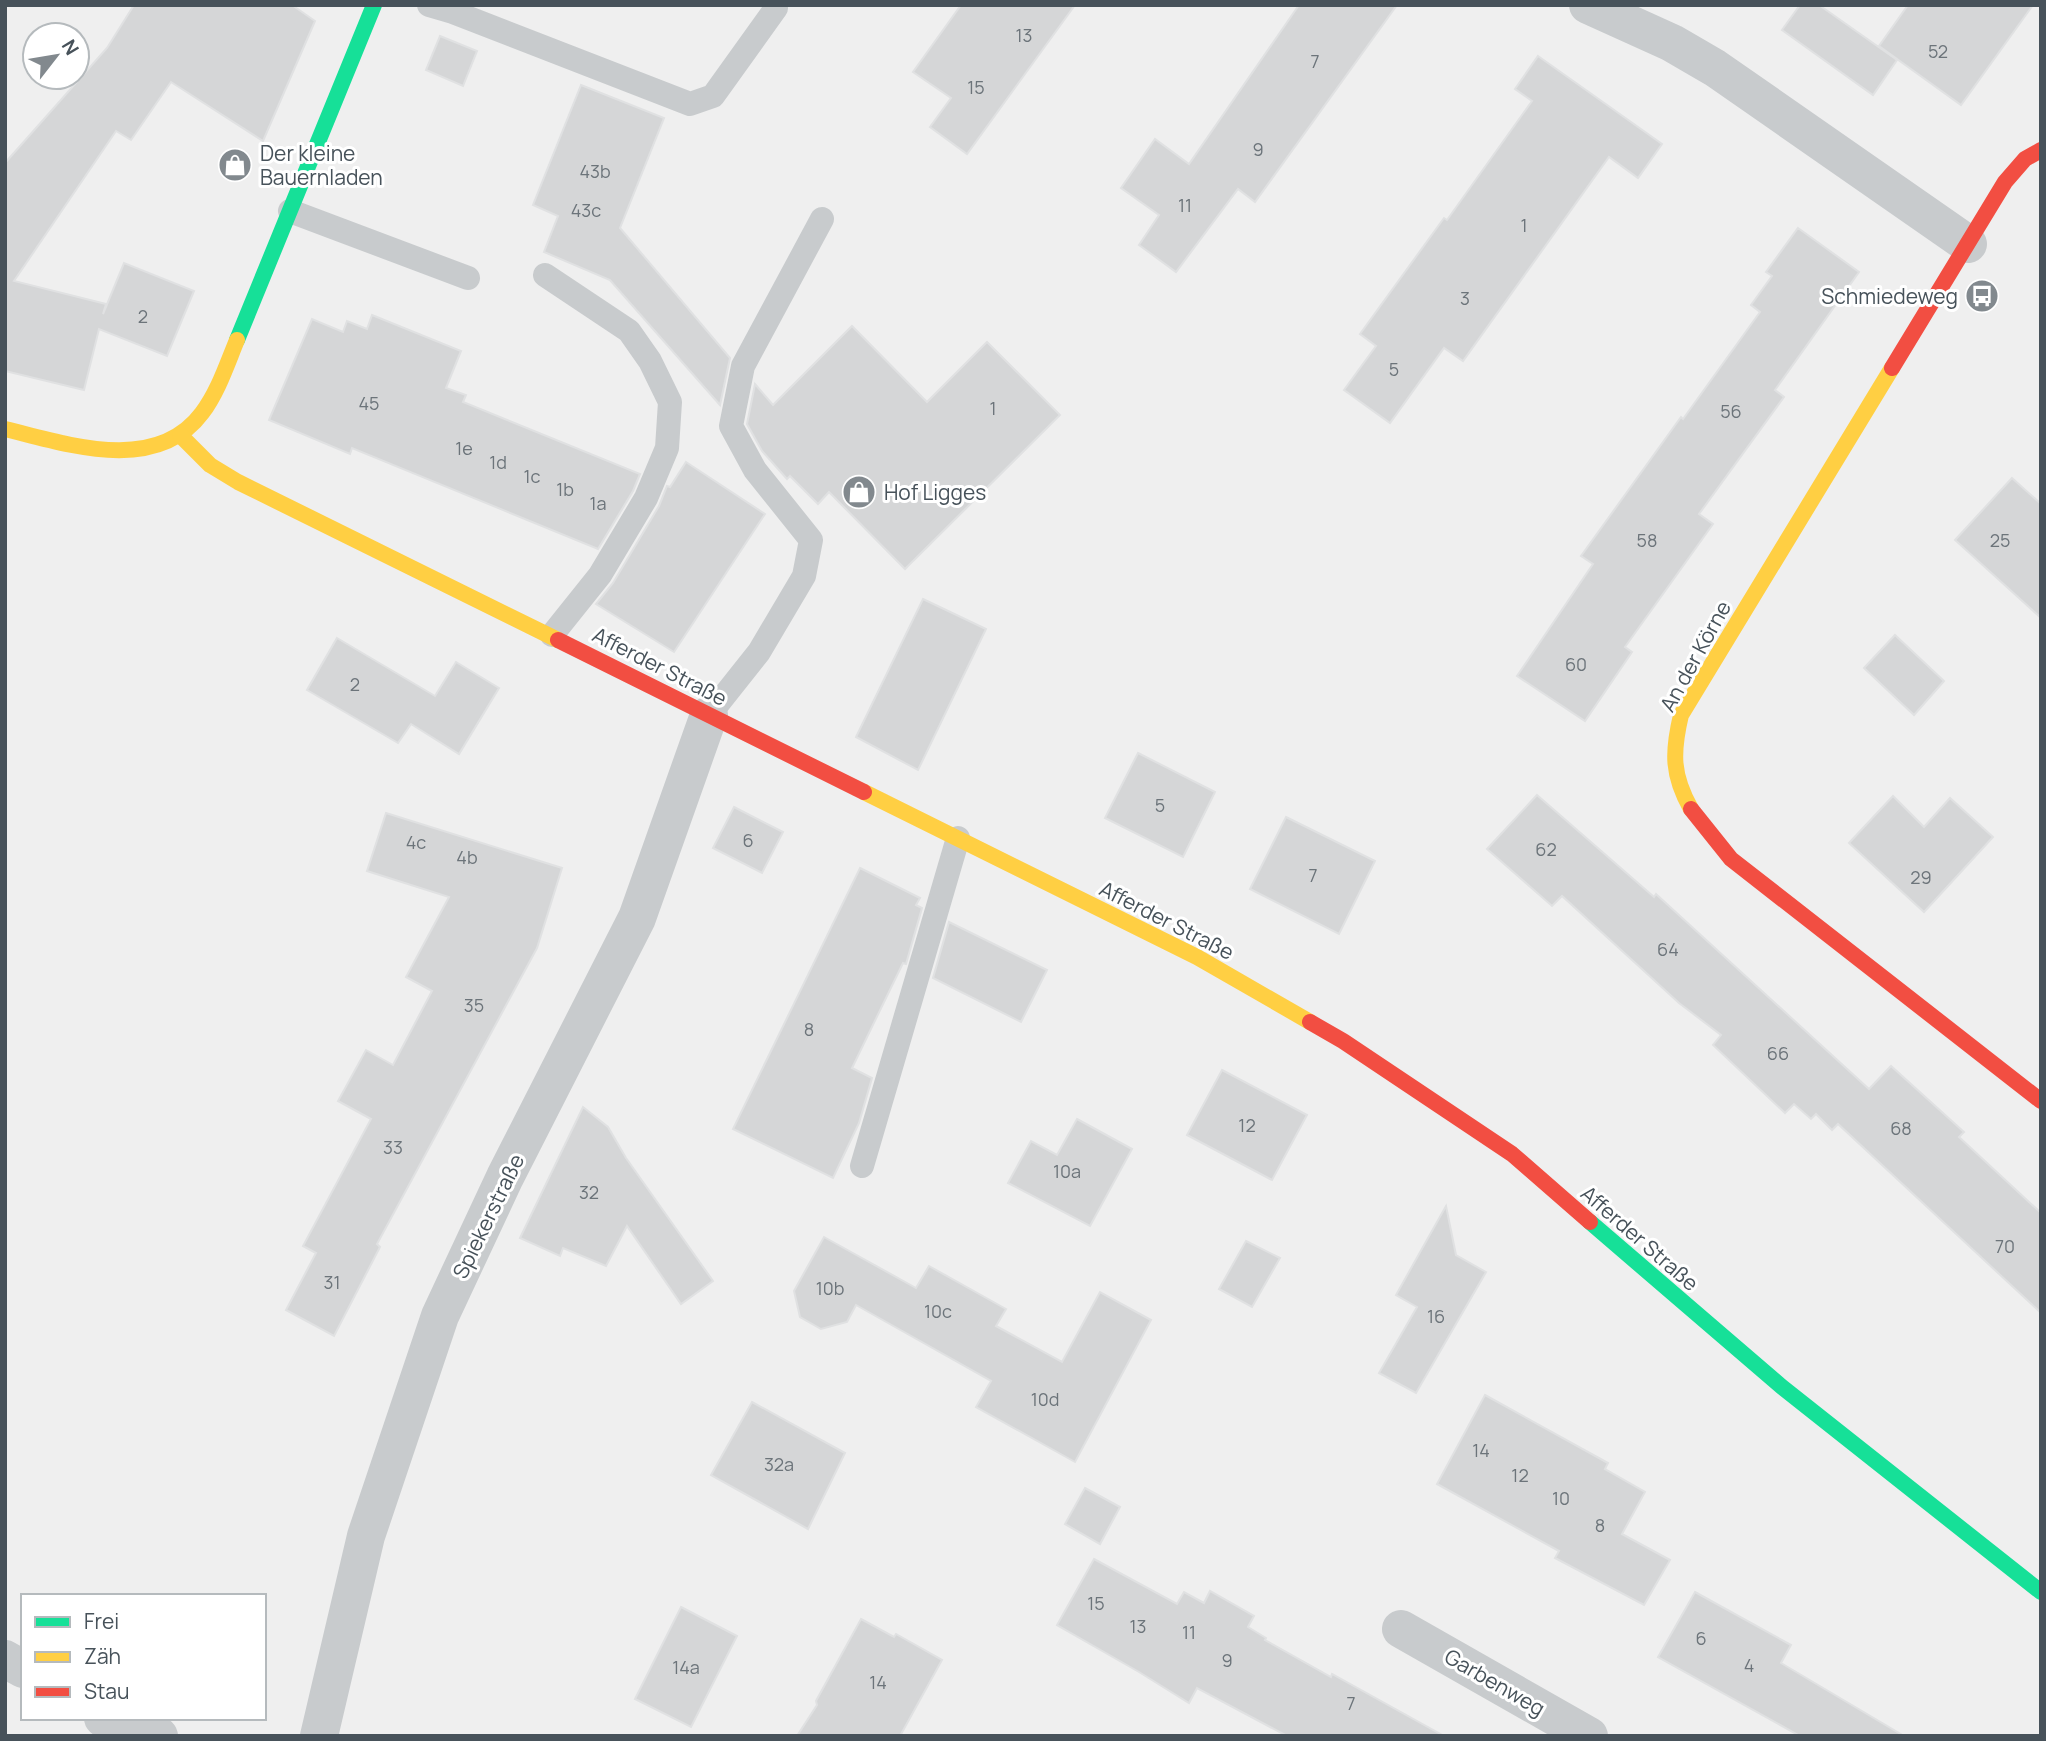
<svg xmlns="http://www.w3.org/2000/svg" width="2046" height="1741" viewBox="0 0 2046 1741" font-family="Manrope,sans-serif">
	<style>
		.building { fill: #d5d6d7; stroke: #e0e1e2; stroke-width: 2 }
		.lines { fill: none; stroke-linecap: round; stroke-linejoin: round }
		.lane { stroke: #c8cbcd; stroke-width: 24 }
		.street { stroke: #c8cbcd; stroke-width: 38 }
		.fast { stroke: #16e098; stroke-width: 16 }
		.slow { stroke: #ffcf43; stroke-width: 16 }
		.jam { stroke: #f24e42; stroke-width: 16 }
		.labels { text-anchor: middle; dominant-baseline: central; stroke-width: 6; stroke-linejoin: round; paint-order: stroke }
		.number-label { font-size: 18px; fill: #6c747a }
		.poi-label { font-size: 21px; fill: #47525a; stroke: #fff; text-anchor: start }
		.street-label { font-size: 21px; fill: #47525a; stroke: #fff }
	</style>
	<rect width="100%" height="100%" fill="#efefef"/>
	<g class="building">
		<path d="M 134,5 L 292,5 L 315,21 L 263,141 L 171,82 L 131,140 L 116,131 L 14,281 L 106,304 L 103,314 L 124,263 L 194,291 L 167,356 L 99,329 L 84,390 L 5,371 L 5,163 L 107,48 Z"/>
		<path d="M 961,5 L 1075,5 L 967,154 L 930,127 L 951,98 L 913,72 Z"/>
		<path d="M 1299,5 L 1397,5 L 1255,202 L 1238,189 L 1176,272 L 1139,245 L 1159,215 L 1121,188 L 1155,139 L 1189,164 Z"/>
		<path d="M 1800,5 L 1819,5 L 1897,60 L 1873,95 L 1782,30 Z"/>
		<path d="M 1908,5 L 2033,5 L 1961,105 L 1879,46 Z"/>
		<path d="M 440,36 L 477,51 L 463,86 L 426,70 Z"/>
		<path d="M 1538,56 L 1662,144 L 1638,178 L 1609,157 L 1463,361 L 1444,348 L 1390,423 L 1344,390 L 1376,346 L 1360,334 L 1444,218 L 1447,220 L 1532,101 L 1515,89 Z"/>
		<path d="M 581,85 L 664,118 L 620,228 L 730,358 L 720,405 L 610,280 L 544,252 L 558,216 L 533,205 Z"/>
		<path d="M 1798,228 L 1859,272 L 1775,390 L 1784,397 L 1699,514 L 1713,524 L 1625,647 L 1632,652 L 1585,721 L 1517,676 L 1593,564 L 1581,556 L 1681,417 L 1683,419 L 1760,312 L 1751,305 L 1772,276 L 1766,272 Z"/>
		<path d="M 372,315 L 461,351 L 446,388 L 466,395 L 463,402 L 640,474 L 633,491 L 598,549 L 352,448 L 350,454 L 269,420 L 312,319 L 343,332 L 347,321 L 367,329 Z"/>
		<path d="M 852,326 L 927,402 L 987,342 L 1060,415 L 905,569 L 829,492 L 818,504 L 790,476 L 787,479 L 762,451 L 747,424 L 755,384 L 773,405 Z"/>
		<path d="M 686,462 L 765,514 L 674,652 L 596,604 L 613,583 L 659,506 L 667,486 L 670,487 Z"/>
		<path d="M 2012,478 L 2041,504 L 2041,618 L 1955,540 Z"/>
		<path d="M 923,599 L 986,629 L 918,770 L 856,737 Z"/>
		<path d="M 1895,635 L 1944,681 L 1914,715 L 1864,668 Z"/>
		<path d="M 337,638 L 435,696 L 456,662 L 499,688 L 459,754 L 411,724 L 398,743 L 307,690 Z"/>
		<path d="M 1138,753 L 1215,792 L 1183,857 L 1105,818 Z"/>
		<path d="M 1537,795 L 1654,897 L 1656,894 L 1869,1089 L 1891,1066 L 1964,1132 L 1959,1137 L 2041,1213 L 2041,1313 L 1838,1124 L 1832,1130 L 1816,1114 L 1811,1119 L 1794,1104 L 1785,1113 L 1713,1045 L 1721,1035 L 1679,1003 L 1562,896 L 1552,906 L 1487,849 Z"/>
		<path d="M 1893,796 L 1924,827 L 1950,798 L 1993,837 L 1924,912 L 1849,843 Z"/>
		<path d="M 734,807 L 783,832 L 762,873 L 713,848 Z"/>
		<path d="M 386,813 L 562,868 L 537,948 L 377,1244 L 380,1247 L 334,1336 L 286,1310 L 316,1253 L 303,1246 L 371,1119 L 338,1101 L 366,1050 L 393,1065 L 432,991 L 406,977 L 449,897 L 367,871 Z"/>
		<path d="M 1286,817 L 1375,861 L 1339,934 L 1250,889 Z"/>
		<path d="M 860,868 L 920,898 L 916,905 L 922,908 L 906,964 L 903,963 L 852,1068 L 872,1078 L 859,1123 L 833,1178 L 733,1129 Z"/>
		<path d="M 949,922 L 1047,970 L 1021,1022 L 933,978 Z"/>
		<path d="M 1222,1070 L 1307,1115 L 1272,1180 L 1187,1135 Z"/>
		<path d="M 583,1107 L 608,1127 L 626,1158 L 713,1281 L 681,1304 L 627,1226 L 606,1266 L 563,1248 L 560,1256 L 520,1238 Z"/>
		<path d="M 1077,1119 L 1132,1149 L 1090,1226 L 1008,1183 L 1031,1141 L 1057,1155 Z"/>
		<path d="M 1446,1206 L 1456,1255 L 1486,1272 L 1416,1393 L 1379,1373 L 1417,1307 L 1396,1295 Z"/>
		<path d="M 824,1237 L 916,1288 L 929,1266 L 1006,1309 L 996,1326 L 1062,1362 L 1100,1292 L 1151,1320 L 1075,1462 L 976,1407 L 991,1381 L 856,1305 L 847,1322 L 821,1329 L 800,1317 L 794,1291 Z"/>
		<path d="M 1246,1241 L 1280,1258 L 1252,1307 L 1219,1289 Z"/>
		<path d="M 1485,1395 L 1608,1463 L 1605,1469 L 1645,1492 L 1622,1534 L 1670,1560 L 1644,1605 L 1555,1558 L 1559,1551 L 1437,1484 Z"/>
		<path d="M 752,1402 L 845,1453 L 808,1529 L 711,1475 Z"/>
		<path d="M 1085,1488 L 1120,1507 L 1100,1544 L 1065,1524 Z"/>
		<path d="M 1094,1559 L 1177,1604 L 1184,1592 L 1204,1603 L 1210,1591 L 1254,1616 L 1248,1627 L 1266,1638 L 1265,1640 L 1331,1677 L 1332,1674 L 1444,1736 L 1287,1736 L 1197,1688 L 1189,1703 L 1139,1672 L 1057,1625 Z"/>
		<path d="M 1695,1592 L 1791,1645 L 1781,1663 L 1904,1736 L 1800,1736 L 1658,1657 Z"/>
		<path d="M 681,1607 L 737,1636 L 691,1727 L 635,1699 Z"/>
		<path d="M 861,1619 L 894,1637 L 896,1634 L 942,1660 L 900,1736 L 797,1736 L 817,1705 L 816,1701 Z"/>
	</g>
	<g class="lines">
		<g class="lane">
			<path d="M 429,5 L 453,12 L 690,104 L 713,96 L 776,8"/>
			<path d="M 290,211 L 468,278"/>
			<path d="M 545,275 L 629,331 L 650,361 L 670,402 L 667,448 L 646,498 L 600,575 L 552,635"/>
			<path d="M 709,715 L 759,652 L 804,576 L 811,540 L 755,470 L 731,426 L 743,366 L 822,219"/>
			<path d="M 862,1166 L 958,838"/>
		</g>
		<g class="street">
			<path d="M 1588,5 L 1672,43 L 1715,68 L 1968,244"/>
			<path d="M 1401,1629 L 1589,1736"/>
			<path d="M 5,1659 L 23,1669"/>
			<path d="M 103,1718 L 120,1729 L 159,1736"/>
			<path d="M 319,1736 L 366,1536 L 440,1316 L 505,1177 L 637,918 L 709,715"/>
		</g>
		<g class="fast">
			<path d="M 237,340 L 374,5"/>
			<path d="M 1590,1222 L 1782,1387 L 2041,1592"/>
		</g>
		<g class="slow">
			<path d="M 5,429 C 66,444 156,475 202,413 C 218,392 227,364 237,340"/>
			<path d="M 180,435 L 210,465 L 238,482 L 558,640"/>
			<path d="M 864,792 L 1197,957 L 1310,1022"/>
			<path d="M 1691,809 C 1672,775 1672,753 1681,715 L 1892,368"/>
		</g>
		<g class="jam">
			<path d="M 1892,368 L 2005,182 L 2025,159 L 2041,150"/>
			<path d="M 558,640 L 864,792"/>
			<path d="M 1691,809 L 1731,859 L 2041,1101"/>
			<path d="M 1310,1022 L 1343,1041 L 1512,1154 L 1590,1222"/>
		</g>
	</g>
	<defs>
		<symbol id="shop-disc" viewBox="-11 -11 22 22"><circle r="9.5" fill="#82898e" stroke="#fff"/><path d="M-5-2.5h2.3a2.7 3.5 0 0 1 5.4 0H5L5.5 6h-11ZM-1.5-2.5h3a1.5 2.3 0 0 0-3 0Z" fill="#fff"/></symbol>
		<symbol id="bus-disc" viewBox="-11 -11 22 22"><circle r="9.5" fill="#82898e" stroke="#fff"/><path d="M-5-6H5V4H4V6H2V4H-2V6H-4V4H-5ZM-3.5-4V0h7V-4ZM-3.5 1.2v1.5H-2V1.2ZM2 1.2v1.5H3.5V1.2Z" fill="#fff"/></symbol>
	</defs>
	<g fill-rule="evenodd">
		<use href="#shop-disc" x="216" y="146" width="38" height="38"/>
		<use href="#bus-disc" x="1963" y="277" width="38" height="38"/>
		<use href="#shop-disc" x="840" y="473" width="38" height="38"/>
	</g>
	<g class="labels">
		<g class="number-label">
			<text x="1024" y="35">13</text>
			<text x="1938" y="51">52</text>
			<text x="1315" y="61">7</text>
			<text x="976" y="87">15</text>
			<text x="1258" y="149">9</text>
			<text x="595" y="171">43b</text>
			<text x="1185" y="205">11</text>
			<text x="586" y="210">43c</text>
			<text x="1524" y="225">1</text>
			<text x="1465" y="298">3</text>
			<text x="143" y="316">2</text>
			<text x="1394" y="369">5</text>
			<text x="369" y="403">45</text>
			<text x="993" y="408">1</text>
			<text x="1731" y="411">56</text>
			<text x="464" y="448">1e</text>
			<text x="498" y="462">1d</text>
			<text x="532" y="476">1c</text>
			<text x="565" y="489">1b</text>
			<text x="598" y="503">1a</text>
			<text x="1647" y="540">58</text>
			<text x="2000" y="540">25</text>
			<text x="1576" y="664">60</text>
			<text x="355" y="684">2</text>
			<text x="1160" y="805">5</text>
			<text x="748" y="840">6</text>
			<text x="416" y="842">4c</text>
			<text x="1546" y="849">62</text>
			<text x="467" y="857">4b</text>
			<text x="1313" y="875">7</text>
			<text x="1921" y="877">29</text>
			<text x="1668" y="949">64</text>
			<text x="474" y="1005">35</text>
			<text x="809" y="1029">8</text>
			<text x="1778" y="1053">66</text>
			<text x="1247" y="1125">12</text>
			<text x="1901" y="1128">68</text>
			<text x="393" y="1147">33</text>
			<text x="1067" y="1171">10a</text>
			<text x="589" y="1192">32</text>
			<text x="2005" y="1246">70</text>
			<text x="332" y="1282">31</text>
			<text x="830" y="1288">10b</text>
			<text x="938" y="1311">10c</text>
			<text x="1436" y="1316">16</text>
			<text x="1045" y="1399">10d</text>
			<text x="1481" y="1450">14</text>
			<text x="779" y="1464">32a</text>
			<text x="1520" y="1475">12</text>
			<text x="1561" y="1498">10</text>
			<text x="1600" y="1525">8</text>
			<text x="1096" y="1603">15</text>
			<text x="1138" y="1626">13</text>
			<text x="1189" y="1632">11</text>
			<text x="1701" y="1638">6</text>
			<text x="1227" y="1660">9</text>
			<text x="1749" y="1665">4</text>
			<text x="686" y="1667">14a</text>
			<text x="878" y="1682">14</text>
			<text x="1351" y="1703">7</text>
		</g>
		<g class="poi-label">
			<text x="260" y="153">Der kleine<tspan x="260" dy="24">Bauernladen</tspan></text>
			<text x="1958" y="296" text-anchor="end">Schmiedeweg</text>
			<text x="884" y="492">Hof Ligges</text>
		</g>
		<g class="street-label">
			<text transform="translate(1695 656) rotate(-61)">An der Körne</text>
			<text transform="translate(660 666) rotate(27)">Afferder Straße</text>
			<text transform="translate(1167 920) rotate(27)">Afferder Straße</text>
			<text transform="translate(488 1216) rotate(-64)">Spiekerstraße</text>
			<text transform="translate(1640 1238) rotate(41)">Afferder Straße</text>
			<text transform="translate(1495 1682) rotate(30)">Garbenweg</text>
		</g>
	</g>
	<rect width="2046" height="1741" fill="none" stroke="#47525a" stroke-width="14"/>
	<rect x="21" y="1594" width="245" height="126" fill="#ffffff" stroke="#b5babd" stroke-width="2"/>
	<rect x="35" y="1617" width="35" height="10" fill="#16e098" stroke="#b5babd" stroke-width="2"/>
	<text x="84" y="1629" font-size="21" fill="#47525a">Frei</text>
	<rect x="35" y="1652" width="35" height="10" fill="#ffcf43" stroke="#b5babd" stroke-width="2"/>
	<text x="84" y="1664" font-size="21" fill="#47525a">Zäh</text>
	<rect x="35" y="1687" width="35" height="10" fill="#f24e42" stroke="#b5babd" stroke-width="2"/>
	<text x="84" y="1699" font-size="21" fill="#47525a">Stau</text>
	<g transform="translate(56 56) rotate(59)"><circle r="33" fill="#ffffff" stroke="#b5babd" stroke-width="2"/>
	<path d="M0-5L12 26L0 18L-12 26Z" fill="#82898e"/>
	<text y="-10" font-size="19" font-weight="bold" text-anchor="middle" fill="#47525a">N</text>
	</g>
</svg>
